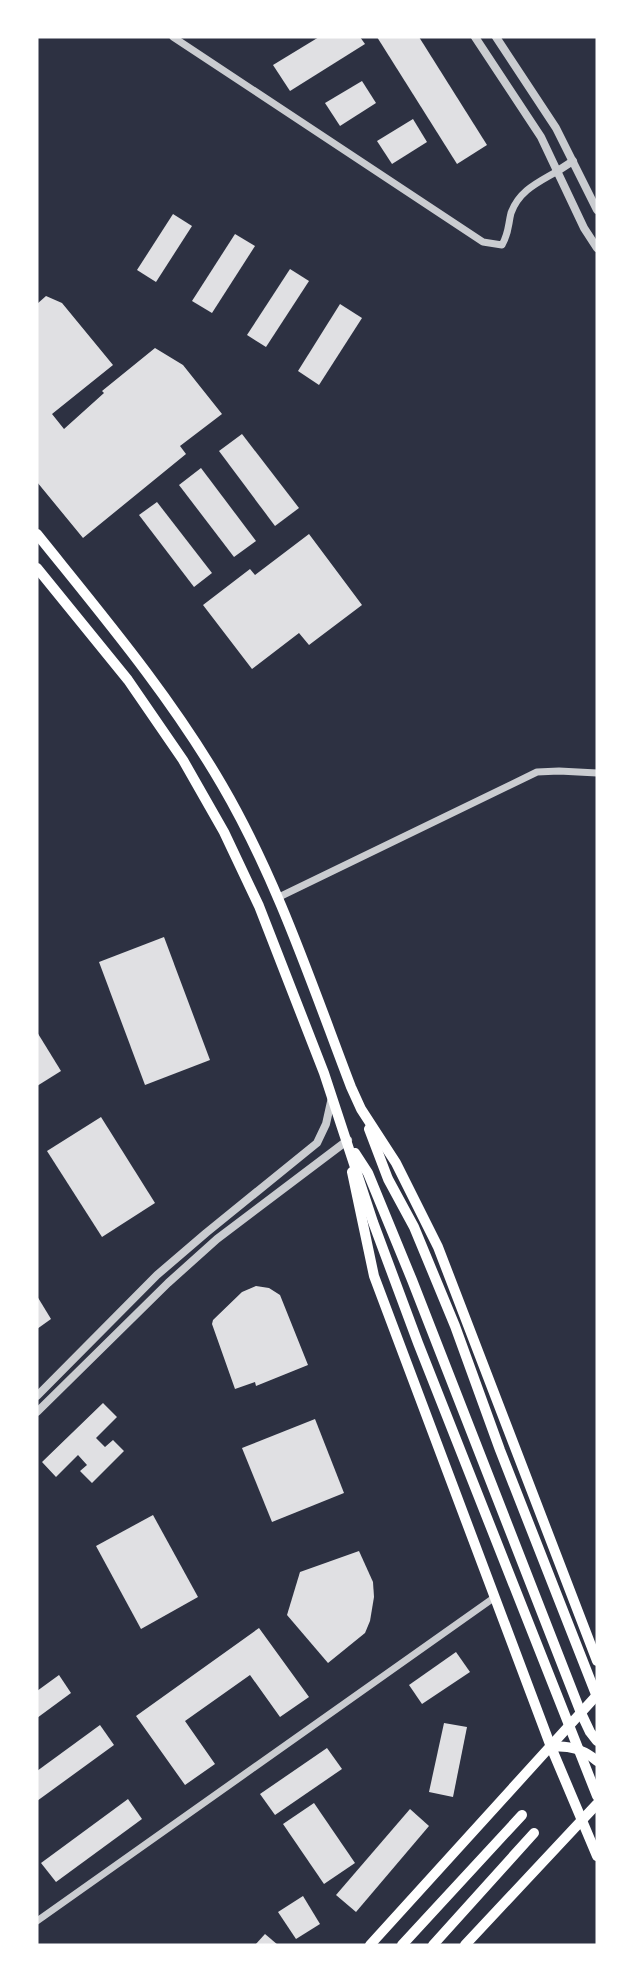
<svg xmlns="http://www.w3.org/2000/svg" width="634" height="1982" viewBox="0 0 634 1982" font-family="'Roboto Condensed',sans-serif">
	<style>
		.building { fill: #e0e0e3 }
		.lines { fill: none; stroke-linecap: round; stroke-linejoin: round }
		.minor { stroke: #caccd0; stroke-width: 7 }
		.tertiary { stroke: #caccd0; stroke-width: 8 }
		.secondary { stroke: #fff; stroke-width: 10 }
	</style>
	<rect width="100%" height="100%" fill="#2d3142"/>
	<g class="building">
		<path d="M 319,37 L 360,37 L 365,44 L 290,91 L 273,65 Z"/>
		<path d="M 377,37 L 419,37 L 487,145 L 457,164 Z"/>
		<path d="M 362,81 L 376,103 L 340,126 L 325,103 Z"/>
		<path d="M 413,119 L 427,142 L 392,164 L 377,141 Z"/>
		<path d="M 173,214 L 192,226 L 156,282 L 137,270 Z"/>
		<path d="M 235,234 L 255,246 L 212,313 L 192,301 Z"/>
		<path d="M 290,269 L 309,281 L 266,347 L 247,335 Z"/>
		<path d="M 46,296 L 62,303 L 113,365 L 52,414 L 64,429 L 104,393 L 102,391 L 155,348 L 183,365 L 222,414 L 180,446 L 186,454 L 83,538 L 37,482 L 37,304 Z"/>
		<path d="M 340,304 L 362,318 L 319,385 L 298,371 Z"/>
		<path d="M 242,434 L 299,508 L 275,526 L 219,451 Z"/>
		<path d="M 201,468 L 256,541 L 234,557 L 179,485 Z"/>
		<path d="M 157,502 L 212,573 L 194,587 L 139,515 Z"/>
		<path d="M 309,534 L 362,605 L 309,645 L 299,633 L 252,669 L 203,605 L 250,569 L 255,575 Z"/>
		<path d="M 164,937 L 210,1060 L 145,1085 L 99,962 Z"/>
		<path d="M 37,1032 L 61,1071 L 37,1086 Z"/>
		<path d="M 101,1117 L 155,1203 L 102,1237 L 47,1151 Z"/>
		<path d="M 256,1286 L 269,1288 L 280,1295 L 308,1365 L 256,1386 L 255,1382 L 235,1389 L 212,1324 L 213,1320 L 242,1292 Z"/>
		<path d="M 37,1296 L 51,1319 L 37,1329 Z"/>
		<path d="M 103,1403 L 117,1417 L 96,1438 L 105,1447 L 113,1440 L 124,1451 L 92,1483 L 80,1471 L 87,1465 L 78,1455 L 56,1477 L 42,1462 Z"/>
		<path d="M 315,1419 L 344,1493 L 272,1522 L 242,1448 Z"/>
		<path d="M 153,1515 L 198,1597 L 141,1629 L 96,1546 Z"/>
		<path d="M 359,1551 L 373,1582 L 374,1597 L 370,1621 L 365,1633 L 328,1663 L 287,1615 L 300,1572 Z"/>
		<path d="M 259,1628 L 309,1697 L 280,1717 L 250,1675 L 185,1721 L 215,1764 L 185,1785 L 136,1716 Z"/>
		<path d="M 456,1652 L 470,1672 L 422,1704 L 409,1685 Z"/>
		<path d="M 59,1675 L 71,1693 L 37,1718 L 37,1691 Z"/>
		<path d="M 444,1723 L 467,1727 L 453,1797 L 429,1792 Z"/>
		<path d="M 100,1725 L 114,1745 L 37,1801 L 37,1771 Z"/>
		<path d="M 327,1748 L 342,1769 L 275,1815 L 260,1794 Z"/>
		<path d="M 128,1799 L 142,1819 L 56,1882 L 41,1863 Z"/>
		<path d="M 314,1803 L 355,1863 L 324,1884 L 283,1824 Z"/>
		<path d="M 410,1809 L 429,1826 L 356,1912 L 336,1895 Z"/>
		<path d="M 303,1896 L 320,1924 L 296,1939 L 278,1912 Z"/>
		<path d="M 265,1934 L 278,1945 L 255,1945 Z"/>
	</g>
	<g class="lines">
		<g class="minor">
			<path d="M 173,37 L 483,242 L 502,245 C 509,233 508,225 511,213 C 519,191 537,183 556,172"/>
			<path d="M 277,898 L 537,772 L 559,771 L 597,773"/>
			<path d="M 37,1921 L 495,1597"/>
		</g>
		<g class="tertiary">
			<path d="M 475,37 L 541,137 L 584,228 L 597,248"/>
			<path d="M 496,37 L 556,128 L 597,210"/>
			<path d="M 556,172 L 573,161"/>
			<path d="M 37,1396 L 157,1275 L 206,1233 L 317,1143 L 326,1124 L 332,1097"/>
			<path d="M 37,1412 L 168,1283 L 217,1239 L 348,1140"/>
		</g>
		<g class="secondary">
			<path d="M 37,534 C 102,615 169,694 222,785 C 277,879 312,985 351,1087 L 361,1109 L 396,1163 L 438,1247 L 597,1661"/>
			<path d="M 37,568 L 128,680 L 183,760 L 224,832 L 259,906 L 324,1073 L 373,1222 L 418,1343 L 597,1796"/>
			<path d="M 369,1129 L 388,1179 L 414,1227 L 455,1326 L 500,1450 L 597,1697"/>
			<path d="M 355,1153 L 368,1173 L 412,1280 L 581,1713 L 590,1732 L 597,1741"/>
			<path d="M 352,1172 L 374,1276 L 551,1747 L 597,1856"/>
			<path d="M 551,1747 C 569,1745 583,1749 597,1761"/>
			<path d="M 370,1945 L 597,1695"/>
			<path d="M 402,1945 L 522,1815"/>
			<path d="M 433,1945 L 534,1833"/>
			<path d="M 465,1945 L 597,1804"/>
		</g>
	</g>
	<rect width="634" height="1982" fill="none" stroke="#ffffff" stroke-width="77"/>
</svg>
